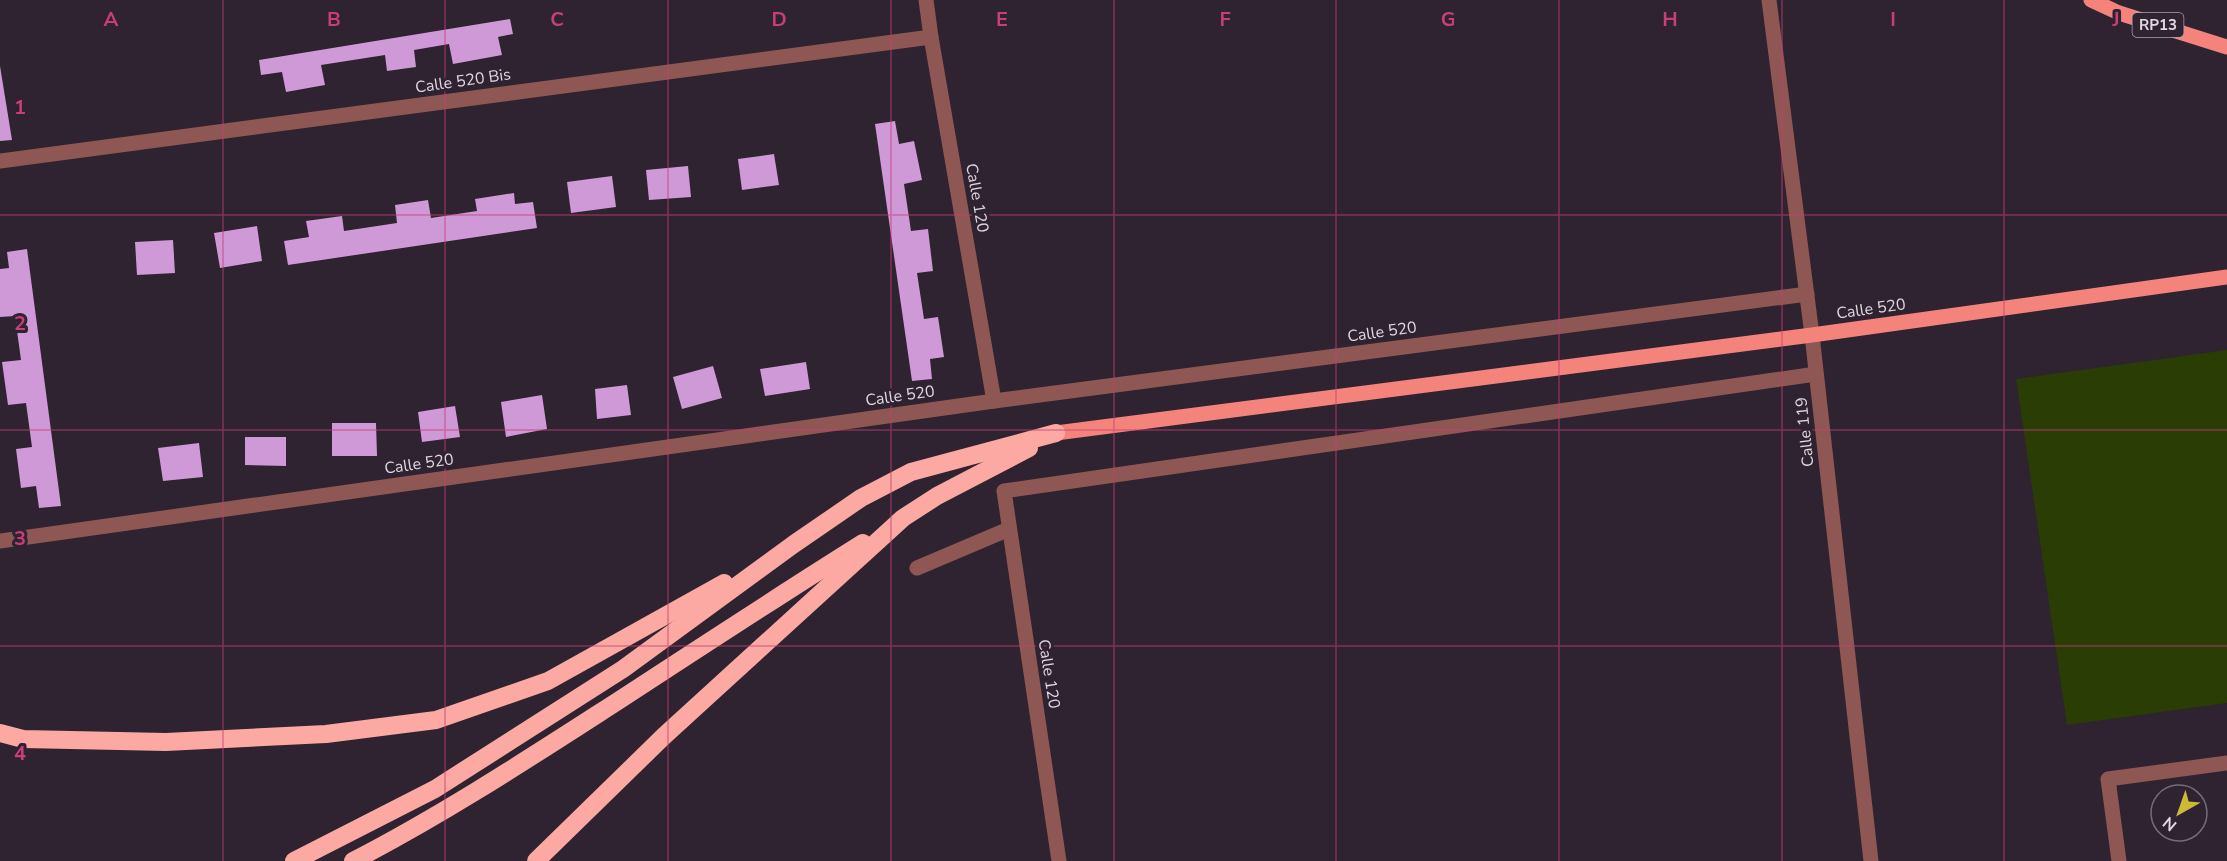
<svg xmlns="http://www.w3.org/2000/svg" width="2227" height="861" viewBox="0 0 2227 861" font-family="'Nunito Sans',sans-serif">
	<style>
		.green { fill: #293d05 }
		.building { fill: #cf99d7 }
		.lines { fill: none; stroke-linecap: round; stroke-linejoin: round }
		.minor { stroke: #8e5753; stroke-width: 15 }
		.major { stroke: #f4837b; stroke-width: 15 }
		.highway { stroke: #fba9a2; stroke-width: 18 }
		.grid { fill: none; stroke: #c83e76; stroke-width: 1.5; stroke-opacity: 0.55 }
		.labels { text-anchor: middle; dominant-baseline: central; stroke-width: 6; stroke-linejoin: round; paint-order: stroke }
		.shield { fill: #2f2231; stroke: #aca1ad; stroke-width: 1.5 }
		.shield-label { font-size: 15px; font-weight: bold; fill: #e1d8e2 }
		.street-label { font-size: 16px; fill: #e1d8e2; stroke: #2f2231 }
		.grid-label { font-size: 20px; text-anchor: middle; font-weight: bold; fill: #c83e76; stroke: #2f2231; stroke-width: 6; stroke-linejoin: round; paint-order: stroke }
	</style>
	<rect width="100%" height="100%" fill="#2f2231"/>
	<path class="green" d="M 2227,350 L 2227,703 L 2067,725 L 2016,379 Z"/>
	<g class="building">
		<path d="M 510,19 L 513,34 L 498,37 L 502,55 L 453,64 L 449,44 L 414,50 L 416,67 L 387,71 L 385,55 L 321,65 L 325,85 L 286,92 L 282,72 L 261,75 L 259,60 Z"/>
		<path d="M 0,66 L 12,140 L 0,141 Z"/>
		<path d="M 895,121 L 899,144 L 914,141 L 922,180 L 904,184 L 911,231 L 928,229 L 933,271 L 917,273 L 924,319 L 938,317 L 944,357 L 930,359 L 932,379 L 912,381 L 875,124 Z"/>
		<path d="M 774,154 L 779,185 L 742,190 L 738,159 Z"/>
		<path d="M 688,166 L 691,197 L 649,200 L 646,170 Z"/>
		<path d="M 612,176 L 616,207 L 571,213 L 567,182 Z"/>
		<path d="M 514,193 L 515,204 L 533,202 L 537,228 L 288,265 L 284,241 L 309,237 L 306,221 L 342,216 L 344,231 L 397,223 L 395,205 L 428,200 L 431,218 L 477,211 L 475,199 Z"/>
		<path d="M 257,226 L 262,261 L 220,268 L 214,233 Z"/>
		<path d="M 173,240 L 175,273 L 137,275 L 135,242 Z"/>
		<path d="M 27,249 L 61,506 L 39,508 L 36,486 L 21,488 L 16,449 L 32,447 L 26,403 L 8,405 L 2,362 L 21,360 L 15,316 L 0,317 L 0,269 L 9,268 L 7,252 Z"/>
		<path d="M 806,362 L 810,389 L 765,396 L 760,369 Z"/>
		<path d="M 713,366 L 722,398 L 682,409 L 673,377 Z"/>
		<path d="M 627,385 L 631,415 L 597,419 L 595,389 Z"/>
		<path d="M 542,395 L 547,429 L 506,437 L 501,402 Z"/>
		<path d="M 455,406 L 460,437 L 422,442 L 418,412 Z"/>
		<path d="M 332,423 L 376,423 L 377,456 L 332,456 Z"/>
		<path d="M 245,437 L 286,437 L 286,466 L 245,465 Z"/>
		<path d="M 199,443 L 203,477 L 163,481 L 158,448 Z"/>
	</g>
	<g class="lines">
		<g class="minor">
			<path d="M 926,0 L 931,37 L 994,401"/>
			<path d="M 1769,0 L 1812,335 L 1871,861"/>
			<path d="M 0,161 L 931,37"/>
			<path d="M 0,541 L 994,401 L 1807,294"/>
			<path d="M 917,568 L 1009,529"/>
			<path d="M 1059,861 L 1004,491 L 1816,374"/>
			<path d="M 2119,861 L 2108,779 L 2227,763"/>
		</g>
		<g class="major">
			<path d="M 2091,0 L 2119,13 L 2227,47"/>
			<path d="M 1056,433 L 1812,335 L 2227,277"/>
		</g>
		<g class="highway">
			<path d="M 0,733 L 23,739 L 166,742 L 326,734 L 436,720 L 548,681 L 724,583"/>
			<path d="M 294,861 L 435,789 L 623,669 L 794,544 L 861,498 L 911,472 L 1056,433"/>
			<path d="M 353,861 C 444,814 531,757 618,701 C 699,648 780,595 863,543"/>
			<path d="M 536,861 L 664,736 L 903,518 L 937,496 L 1029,448"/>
		</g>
	</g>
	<path class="grid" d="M 223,0 L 223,861M 445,0 L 445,861M 668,0 L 668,861M 891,0 L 891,861M 1114,0 L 1114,861M 1336,0 L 1336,861M 1559,0 L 1559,861M 1782,0 L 1782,861M 2004,0 L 2004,861M 0,215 L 2227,215M 0,430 L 2227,430M 0,646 L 2227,646"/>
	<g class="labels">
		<rect class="shield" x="2132.5" y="13" width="51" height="24" rx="4.5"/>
		<g class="shield-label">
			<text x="2158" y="25">RP13</text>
		</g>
		<g class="street-label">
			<text transform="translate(463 81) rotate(-8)">Calle 520 Bis</text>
			<text transform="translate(977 198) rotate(80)">Calle 120</text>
			<text transform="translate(1871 309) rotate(-8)">Calle 520</text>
			<text transform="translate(1382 332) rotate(-8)">Calle 520</text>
			<text transform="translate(900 396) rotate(-8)">Calle 520</text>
			<text transform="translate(1805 432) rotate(-96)">Calle 119</text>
			<text transform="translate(419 464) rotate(-8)">Calle 520</text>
			<text transform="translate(1049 674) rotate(81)">Calle 120</text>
		</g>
	</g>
	<g class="grid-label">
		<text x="111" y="26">A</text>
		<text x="334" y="26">B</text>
		<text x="557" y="26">C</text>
		<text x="779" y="26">D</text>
		<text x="1002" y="26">E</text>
		<text x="1225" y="26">F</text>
		<text x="1448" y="26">G</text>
		<text x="1670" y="26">H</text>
		<text x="1893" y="26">I</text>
		<text x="2116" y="26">J</text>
		<text x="20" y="114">1</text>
		<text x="20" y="330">2</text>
		<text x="20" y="545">3</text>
		<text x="20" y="760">4</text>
	</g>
	<g transform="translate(2179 813) rotate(220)"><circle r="28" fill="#2f2231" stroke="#766b78" stroke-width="1.5"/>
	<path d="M0-4.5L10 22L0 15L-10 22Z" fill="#cdb938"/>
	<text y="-9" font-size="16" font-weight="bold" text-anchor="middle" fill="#e1d8e2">N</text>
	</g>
</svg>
